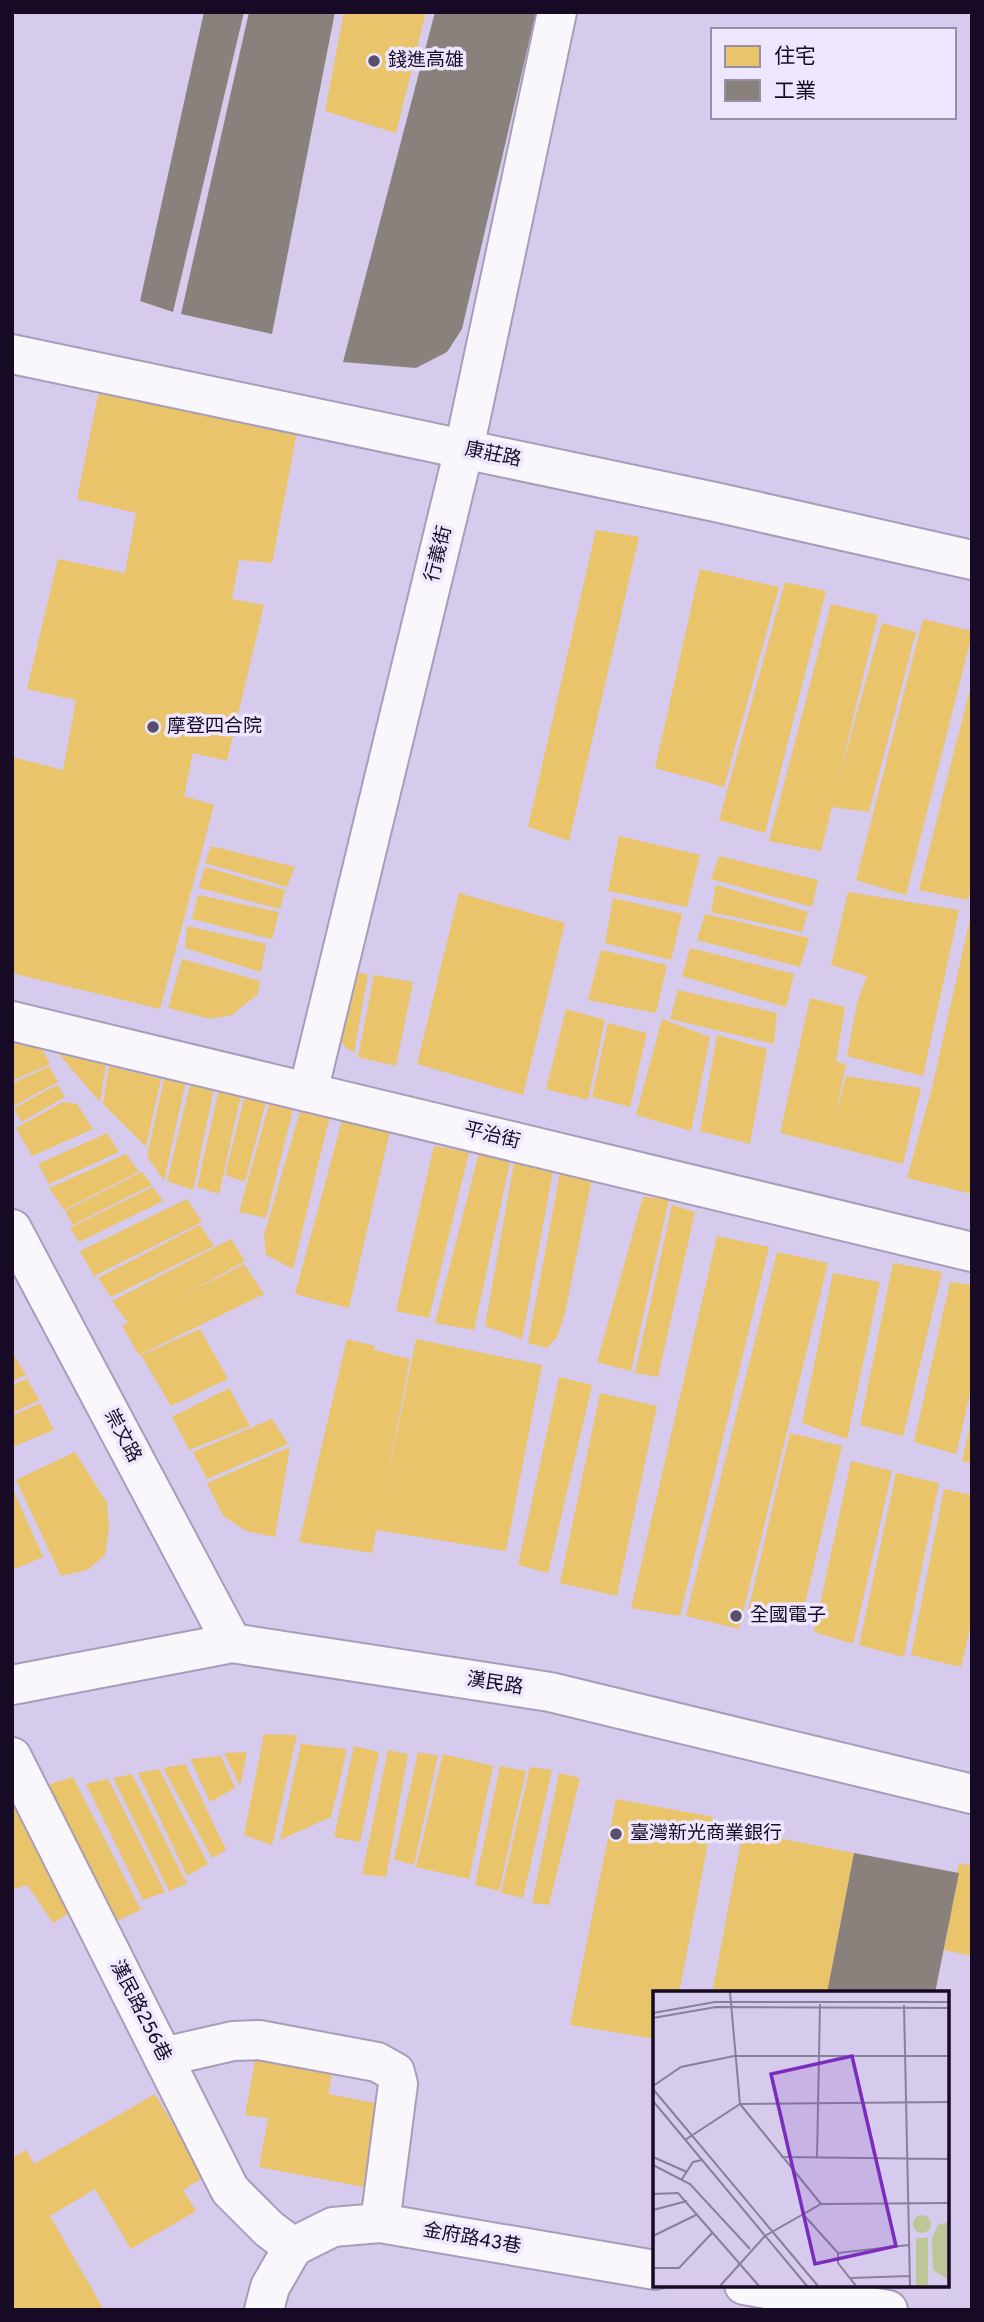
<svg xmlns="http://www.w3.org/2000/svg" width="984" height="2322" viewBox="0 0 984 2322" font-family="Overpass,'Noto Sans TC',sans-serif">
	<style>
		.homes { fill: #e9c46a }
		.industry { fill: #8a817c }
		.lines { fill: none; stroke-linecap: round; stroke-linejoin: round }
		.minor-casing { stroke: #a79dba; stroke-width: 42 }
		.minor { stroke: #f9f7fc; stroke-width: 38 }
		.poi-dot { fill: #594e6b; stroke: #ede6fd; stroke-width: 2.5 }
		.labels { text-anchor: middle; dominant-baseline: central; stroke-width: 7; stroke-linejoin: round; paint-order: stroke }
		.poi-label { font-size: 19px; fill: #160a25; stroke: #ede6fd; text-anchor: start }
		.street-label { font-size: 19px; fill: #160a25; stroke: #ede6fd }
		.inset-road { fill: none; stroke: #897e9d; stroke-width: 2 }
		.view { fill: #7b2cbf; fill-opacity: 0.15; stroke: #7b2cbf; stroke-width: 3.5 }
		.inset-edge { fill: none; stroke: #160a25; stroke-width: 3.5 }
	</style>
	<rect width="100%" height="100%" fill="#d6cbed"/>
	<g class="homes">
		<path d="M 344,12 L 426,12 L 396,133 L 325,111 Z"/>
		<path d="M 99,391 L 297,432 L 272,563 L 239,560 L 232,599 L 264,605 L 227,761 L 193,753 L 184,796 L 214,805 L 160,1009 L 12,973 L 12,757 L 63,770 L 76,700 L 27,689 L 58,559 L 125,573 L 136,513 L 77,499 Z"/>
		<path d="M 596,530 L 639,537 L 569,841 L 528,827 Z"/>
		<path d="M 700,569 L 779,587 L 724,787 L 655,768 Z"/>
		<path d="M 785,582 L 826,591 L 765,833 L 719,820 Z"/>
		<path d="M 831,604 L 878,615 L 838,781 L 882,623 L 916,632 L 869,812 L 832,807 L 821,851 L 769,841 Z"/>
		<path d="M 923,619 L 972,631 L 972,634 L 906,895 L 856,880 Z"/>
		<path d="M 972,681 L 972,883 L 968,900 L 919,890 Z"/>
		<path d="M 619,836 L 700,855 L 687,907 L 608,891 Z"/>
		<path d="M 211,846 L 295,867 L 287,887 L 205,863 Z"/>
		<path d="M 719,856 L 818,880 L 812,907 L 711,879 Z"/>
		<path d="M 205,867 L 285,890 L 280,909 L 199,888 Z"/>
		<path d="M 716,885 L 808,912 L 802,932 L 711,912 Z"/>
		<path d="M 848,892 L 959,910 L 923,1076 L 847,1056 L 857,1003 L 867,976 L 831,965 Z"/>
		<path d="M 459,893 L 565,923 L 523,1095 L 417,1064 Z"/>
		<path d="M 198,895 L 279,912 L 272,939 L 192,919 Z"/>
		<path d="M 613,898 L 682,914 L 671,960 L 605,943 Z"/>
		<path d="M 972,910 L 972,1194 L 907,1178 L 932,1088 Z"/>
		<path d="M 705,914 L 809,938 L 800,967 L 697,940 Z"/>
		<path d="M 187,926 L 266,944 L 261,972 L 185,948 Z"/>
		<path d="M 690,948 L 794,974 L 786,1007 L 682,976 Z"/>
		<path d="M 601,950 L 667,965 L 656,1013 L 588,1000 Z"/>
		<path d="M 182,959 L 260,981 L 258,994 L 232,1015 L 210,1019 L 168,1008 Z"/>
		<path d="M 351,970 L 368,975 L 354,1053 L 344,1046 L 338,1034 Z"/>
		<path d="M 374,975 L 413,982 L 396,1066 L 358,1057 Z"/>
		<path d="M 678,990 L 777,1013 L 774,1044 L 670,1019 Z"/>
		<path d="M 810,998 L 845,1007 L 836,1062 L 846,1064 L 835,1117 L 846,1076 L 921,1088 L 903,1164 L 780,1133 Z"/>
		<path d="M 566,1009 L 605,1020 L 588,1100 L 546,1089 Z"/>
		<path d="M 662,1019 L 710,1037 L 691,1131 L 636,1115 Z"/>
		<path d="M 608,1023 L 647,1033 L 630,1107 L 592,1097 Z"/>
		<path d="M 12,1027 L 34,1033 L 50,1064 L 12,1081 Z"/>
		<path d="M 717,1035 L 767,1049 L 750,1144 L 700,1131 Z"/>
		<path d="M 44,1037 L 108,1053 L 100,1102 Z"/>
		<path d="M 49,1066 L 58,1082 L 13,1106 L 12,1084 Z"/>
		<path d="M 109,1066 L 161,1079 L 146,1147 L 103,1104 Z"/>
		<path d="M 165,1075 L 186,1081 L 164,1181 L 147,1156 Z"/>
		<path d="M 192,1077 L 215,1083 L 193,1190 L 167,1181 Z"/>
		<path d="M 57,1085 L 65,1097 L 21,1122 L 14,1108 Z"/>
		<path d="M 220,1085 L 242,1090 L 219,1194 L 197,1187 Z"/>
		<path d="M 245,1095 L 266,1102 L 245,1182 L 225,1175 Z"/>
		<path d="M 271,1098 L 294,1105 L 266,1218 L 239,1212 Z"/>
		<path d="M 63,1102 L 77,1104 L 93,1129 L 32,1156 L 16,1128 Z"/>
		<path d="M 300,1112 L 330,1115 L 293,1269 L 266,1255 L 264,1235 Z"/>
		<path d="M 342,1121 L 390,1131 L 349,1308 L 295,1294 Z"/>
		<path d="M 107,1133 L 119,1152 L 49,1184 L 38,1164 Z"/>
		<path d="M 434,1146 L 469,1152 L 429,1318 L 396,1311 Z"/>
		<path d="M 480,1149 L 511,1157 L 474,1330 L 435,1323 Z"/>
		<path d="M 126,1154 L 139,1172 L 64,1210 L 49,1188 Z"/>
		<path d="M 514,1163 L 553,1171 L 522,1339 L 485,1326 Z"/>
		<path d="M 142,1172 L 152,1185 L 73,1225 L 65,1211 Z"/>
		<path d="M 560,1173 L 592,1178 L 565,1313 L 557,1337 L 547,1348 L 528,1343 Z"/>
		<path d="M 153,1187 L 163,1201 L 79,1242 L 70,1228 Z"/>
		<path d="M 643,1197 L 669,1199 L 631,1371 L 597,1362 Z"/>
		<path d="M 187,1199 L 202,1222 L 94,1276 L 80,1251 Z"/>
		<path d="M 672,1205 L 695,1212 L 658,1377 L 635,1373 Z"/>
		<path d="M 200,1225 L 214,1246 L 111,1297 L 98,1278 Z"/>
		<path d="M 717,1236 L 769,1247 L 680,1616 L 631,1608 Z"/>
		<path d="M 231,1239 L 245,1261 L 180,1297 L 244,1264 L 264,1294 L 139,1355 L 122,1326 L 128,1323 L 112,1301 Z"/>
		<path d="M 777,1252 L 828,1263 L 739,1629 L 686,1616 Z"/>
		<path d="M 893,1263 L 942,1272 L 903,1436 L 860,1425 Z"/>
		<path d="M 833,1273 L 880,1282 L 847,1439 L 802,1423 Z"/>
		<path d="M 950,1282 L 972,1285 L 972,1385 L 956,1454 L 914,1442 Z"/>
		<path d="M 200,1329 L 228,1379 L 171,1406 L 141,1355 Z"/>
		<path d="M 347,1339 L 375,1346 L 374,1350 L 410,1359 L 383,1499 L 416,1339 L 542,1365 L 506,1551 L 376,1530 L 372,1553 L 299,1542 Z"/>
		<path d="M 12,1352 L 26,1375 L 12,1381 Z"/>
		<path d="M 559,1377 L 592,1385 L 548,1573 L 518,1565 Z"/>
		<path d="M 27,1379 L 39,1400 L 12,1413 L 12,1385 Z"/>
		<path d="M 229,1388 L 250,1426 L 189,1450 L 172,1417 Z"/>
		<path d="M 600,1393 L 657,1406 L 617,1596 L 560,1583 Z"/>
		<path d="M 40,1403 L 54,1430 L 12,1447 L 12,1416 Z"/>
		<path d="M 272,1419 L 288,1444 L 207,1479 L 193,1452 Z"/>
		<path d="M 971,1421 L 972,1421 L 972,1463 L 962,1461 Z"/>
		<path d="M 790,1433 L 842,1446 L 800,1625 L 748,1611 Z"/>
		<path d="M 290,1447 L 275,1537 L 246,1531 L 223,1516 L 207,1483 Z"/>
		<path d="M 75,1452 L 107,1503 L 109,1528 L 105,1555 L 87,1570 L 61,1576 L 16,1480 Z"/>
		<path d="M 851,1461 L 892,1471 L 853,1644 L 814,1632 Z"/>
		<path d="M 896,1473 L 939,1483 L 904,1657 L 859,1645 Z"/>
		<path d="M 12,1487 L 43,1557 L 12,1570 Z"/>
		<path d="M 944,1489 L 972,1495 L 972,1619 L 961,1667 L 911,1655 Z"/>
		<path d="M 264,1734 L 297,1735 L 272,1845 L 244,1835 Z"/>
		<path d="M 301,1744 L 347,1749 L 331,1817 L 280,1840 Z"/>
		<path d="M 354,1746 L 379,1752 L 360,1842 L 334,1837 Z"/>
		<path d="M 388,1750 L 408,1754 L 386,1877 L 362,1874 Z"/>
		<path d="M 247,1752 L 240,1786 L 224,1753 Z"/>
		<path d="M 418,1752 L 438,1756 L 414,1865 L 394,1859 Z"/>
		<path d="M 443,1754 L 493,1766 L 469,1879 L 416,1867 Z"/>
		<path d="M 221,1756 L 235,1788 L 210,1802 L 190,1759 Z"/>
		<path d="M 185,1764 L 226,1850 L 212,1858 L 163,1768 Z"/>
		<path d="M 500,1766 L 526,1771 L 499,1891 L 475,1885 Z"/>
		<path d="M 530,1767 L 552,1770 L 523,1898 L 501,1893 Z"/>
		<path d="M 159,1769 L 208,1864 L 187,1876 L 138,1773 Z"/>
		<path d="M 559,1773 L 580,1778 L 549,1905 L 532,1903 Z"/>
		<path d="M 132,1774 L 187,1884 L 169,1891 L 113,1778 Z"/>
		<path d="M 73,1777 L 141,1910 L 115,1922 L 44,1786 Z"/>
		<path d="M 108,1779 L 165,1892 L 143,1900 L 86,1784 Z"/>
		<path d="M 12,1799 L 78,1908 L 53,1923 L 27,1885 L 12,1890 Z"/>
		<path d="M 616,1799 L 713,1817 L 679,1993 L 655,1993 L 655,2039 L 570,2025 Z"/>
		<path d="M 743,1831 L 854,1853 L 827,1993 L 712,1993 Z"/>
		<path d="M 959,1863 L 972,1866 L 972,1956 L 944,1950 Z"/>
		<path d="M 255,2060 L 332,2075 L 328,2094 L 385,2105 L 369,2188 L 259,2167 L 268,2118 L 245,2115 Z"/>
		<path d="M 155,2094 L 204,2177 L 183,2190 L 196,2211 L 131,2249 L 95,2189 L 50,2216 L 104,2310 L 14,2310 L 12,2158 L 26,2150 L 34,2164 Z"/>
	</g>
	<g class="industry">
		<path d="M 204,12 L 244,12 L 173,312 L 140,301 Z"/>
		<path d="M 249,12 L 335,12 L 272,334 L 181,314 Z"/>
		<path d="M 435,12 L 536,12 L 462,329 L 447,352 L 416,368 L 343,362 Z"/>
		<path d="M 854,1853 L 959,1873 L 935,1993 L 827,1993 Z"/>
	</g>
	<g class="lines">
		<defs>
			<g id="minor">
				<path d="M 12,354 L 715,502 L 972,560"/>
				<path d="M 12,1021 L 972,1252"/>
				<path d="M 308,1092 L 464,449 L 557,12"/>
				<path d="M 12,1229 L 232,1643"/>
				<path d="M 12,1685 L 232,1643 L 550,1692 L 972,1794"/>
				<path d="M 12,1757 L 230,2190 L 269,2229 L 293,2247"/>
				<path d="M 163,2057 L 233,2041 L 259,2040 L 377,2062 L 395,2072 L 398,2084 L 380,2223"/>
				<path d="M 293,2247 L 333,2227 L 380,2223 L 655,2270"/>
				<path d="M 744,2285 L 888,2310"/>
				<path d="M 264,2310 L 270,2287 L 293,2247"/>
			</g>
		</defs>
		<use href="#minor" class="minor-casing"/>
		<use href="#minor" class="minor"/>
	</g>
	<g class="poi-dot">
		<circle cx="374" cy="61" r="7"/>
		<circle cx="153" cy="727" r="7"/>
		<circle cx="736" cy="1616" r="7"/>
		<circle cx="616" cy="1834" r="7"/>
	</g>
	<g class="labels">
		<g class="poi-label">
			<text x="388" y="61">錢進高雄</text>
			<text x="167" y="727">摩登四合院</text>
			<text x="750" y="1616">全國電子</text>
			<text x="630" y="1834">臺灣新光商業銀行</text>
		</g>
		<g class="street-label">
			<text transform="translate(493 455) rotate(12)">康莊路</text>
			<text transform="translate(439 554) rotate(-76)">行義街</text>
			<text transform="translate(492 1136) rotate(14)">平治街</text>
			<text transform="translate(122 1436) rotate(62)">崇文路</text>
			<text transform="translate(495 1684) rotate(9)">漢民路</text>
			<text transform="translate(140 2011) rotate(63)">漢民路256巷</text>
			<text transform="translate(472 2239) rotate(10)">金府路43巷</text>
		</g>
	</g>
	<g transform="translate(653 1991)">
		<rect width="296" height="296" fill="#d6cbed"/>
		<path d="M260 233a9 9 0 1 1 18 0a9 9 0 1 1-18 0ZM 296,231 L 296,289 L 280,279 L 279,247 L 285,234 ZM 263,247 L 275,247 L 275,295 L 263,295 Z" fill="#bdc696"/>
		<path class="inset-road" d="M 77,1 L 87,113 L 168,213M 251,14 L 257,295M 0,22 L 62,11 L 296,11M 0,27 L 63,16 L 296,17M 0,95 L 28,76 L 81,65 L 296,65M 0,98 L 165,295M 0,110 L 154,295M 32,149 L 87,113 L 296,111M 0,166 L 34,181M 128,166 L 296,168M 164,167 L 167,13M 0,174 L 37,193 L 97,258M 29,188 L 40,171 L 49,169M 0,203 L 25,202 L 106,295M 0,219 L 34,210M 149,222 L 185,262M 0,245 L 45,223M 185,262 L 256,254M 185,262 L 185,272 L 203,295M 0,277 L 26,277 L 60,241M 197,287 L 257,285M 67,295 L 112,245 L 168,213 L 296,212"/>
		<path class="view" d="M 199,65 L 243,255 L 162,273 L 118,83 Z"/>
		<rect width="296" height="296" class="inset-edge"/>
	</g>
	<rect width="984" height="2322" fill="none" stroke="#160a25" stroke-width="28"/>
	<rect x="711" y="28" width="245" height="91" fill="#ede6fd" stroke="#978ea7" stroke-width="2"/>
	<rect x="725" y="46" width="35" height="21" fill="#e9c46a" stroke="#978ea7" stroke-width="2"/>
	<text x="774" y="63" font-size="21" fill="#160a25">住宅</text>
	<rect x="725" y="80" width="35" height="21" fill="#8a817c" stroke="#978ea7" stroke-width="2"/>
	<text x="774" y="98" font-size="21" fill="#160a25">工業</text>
</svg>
